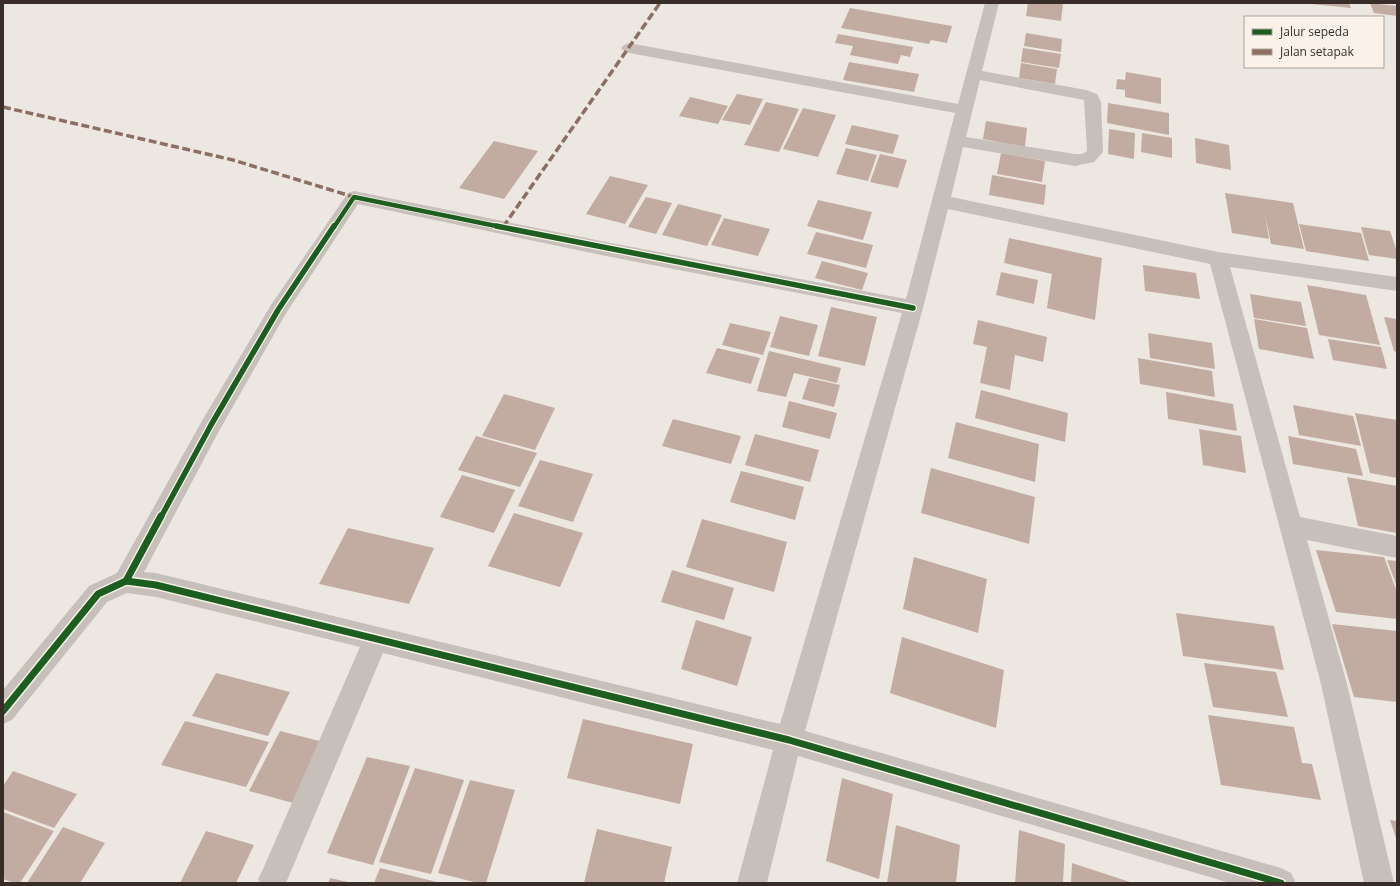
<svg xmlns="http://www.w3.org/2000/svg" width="1400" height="886" viewBox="0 0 1400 886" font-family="'Open Sans',sans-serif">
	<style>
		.building { fill: #c2aca2 }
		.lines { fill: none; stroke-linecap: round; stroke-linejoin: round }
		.minor { fill: #c7c0ba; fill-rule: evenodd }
		.quiet { stroke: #8d6e63; stroke-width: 3.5; stroke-dasharray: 8 3.5; stroke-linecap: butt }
		.cycleway-far2-casing { stroke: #faf2e8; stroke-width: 6 }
		.cycleway-far1-casing { stroke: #faf2e8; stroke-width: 8 }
		.cycleway-casing { stroke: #faf2e8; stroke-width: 10 }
		.cycleway-far2 { stroke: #1b5e20; stroke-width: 4.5 }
		.cycleway-far1 { stroke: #1b5e20; stroke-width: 5.5 }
		.cycleway { stroke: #1b5e20; stroke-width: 7 }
	</style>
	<rect width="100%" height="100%" fill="#ede7e1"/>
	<g class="building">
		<path d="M 1028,3 L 1063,4 L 1061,21 L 1026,16 Z"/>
		<path d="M 1311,3 L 1349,3 L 1351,8 L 1311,4 Z"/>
		<path d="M 1370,3 L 1397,6 L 1397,16 L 1374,13 Z"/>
		<path d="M 850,8 L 952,26 L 947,43 L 931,40 L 929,44 L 841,28 Z"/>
		<path d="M 1026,33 L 1062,39 L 1061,52 L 1024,46 Z"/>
		<path d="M 838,34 L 913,47 L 910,57 L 901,55 L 898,64 L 850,55 L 853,46 L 835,43 Z"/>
		<path d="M 1023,48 L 1061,54 L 1059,68 L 1021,62 Z"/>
		<path d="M 849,62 L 919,74 L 914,92 L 843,80 Z"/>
		<path d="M 1021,63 L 1057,69 L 1055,84 L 1019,78 Z"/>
		<path d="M 1126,72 L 1161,78 L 1161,104 L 1125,97 L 1125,90 L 1116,89 L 1117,79 L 1125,80 Z"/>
		<path d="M 737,94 L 763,99 L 750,125 L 722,120 Z"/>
		<path d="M 690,97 L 728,106 L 718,124 L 679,116 Z"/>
		<path d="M 766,102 L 799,109 L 779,152 L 744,145 Z"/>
		<path d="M 1108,103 L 1169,113 L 1169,135 L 1107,123 Z"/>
		<path d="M 803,108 L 836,115 L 818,157 L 783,149 Z"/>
		<path d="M 986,121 L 1027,128 L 1025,147 L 983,139 Z"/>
		<path d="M 852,125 L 899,135 L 893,154 L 845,144 Z"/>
		<path d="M 1109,129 L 1135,133 L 1134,159 L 1108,154 Z"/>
		<path d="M 1142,133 L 1172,138 L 1172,158 L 1141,152 Z"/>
		<path d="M 1195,138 L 1229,145 L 1231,170 L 1196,163 Z"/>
		<path d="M 494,141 L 538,151 L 504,199 L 459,188 Z"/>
		<path d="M 846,148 L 877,155 L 868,181 L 836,174 Z"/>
		<path d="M 1001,153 L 1045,161 L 1042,182 L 997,174 Z"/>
		<path d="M 880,154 L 907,160 L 898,188 L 870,182 Z"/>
		<path d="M 992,175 L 1046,185 L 1044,205 L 989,195 Z"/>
		<path d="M 610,176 L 648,185 L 625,224 L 586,214 Z"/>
		<path d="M 1225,193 L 1293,203 L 1304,249 L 1271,244 L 1265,214 L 1269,239 L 1232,233 Z"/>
		<path d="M 646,197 L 672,203 L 656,234 L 628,227 Z"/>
		<path d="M 818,200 L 872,212 L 863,240 L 807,226 Z"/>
		<path d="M 678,204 L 722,215 L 707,246 L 662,235 Z"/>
		<path d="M 724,218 L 770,229 L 758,256 L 711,245 Z"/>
		<path d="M 1299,224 L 1361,233 L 1369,261 L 1306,251 Z"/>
		<path d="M 1361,227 L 1390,231 L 1397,252 L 1397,259 L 1369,255 Z"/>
		<path d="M 816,232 L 873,245 L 866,268 L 807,254 Z"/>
		<path d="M 1009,238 L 1102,258 L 1095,320 L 1047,308 L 1052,274 L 1004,263 Z"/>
		<path d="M 822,261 L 868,273 L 862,290 L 815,278 Z"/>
		<path d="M 1143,265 L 1196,273 L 1200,299 L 1145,291 Z"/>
		<path d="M 1001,272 L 1038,280 L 1034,304 L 996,295 Z"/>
		<path d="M 1307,285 L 1366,295 L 1380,345 L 1319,335 Z"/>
		<path d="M 1250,294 L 1301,302 L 1306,326 L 1254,318 Z"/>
		<path d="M 831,307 L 877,317 L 865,366 L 818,356 Z"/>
		<path d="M 780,316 L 818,325 L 809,356 L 770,347 Z"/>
		<path d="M 1384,317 L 1397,319 L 1397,352 L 1394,351 Z"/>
		<path d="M 1254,319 L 1307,328 L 1314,359 L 1259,349 Z"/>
		<path d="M 978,320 L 1047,337 L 1043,362 L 1015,355 L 1010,390 L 980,383 L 987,347 L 973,344 Z"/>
		<path d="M 730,323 L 771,332 L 763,355 L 722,345 Z"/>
		<path d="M 1148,333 L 1212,343 L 1215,369 L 1150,358 Z"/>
		<path d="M 1328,339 L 1381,347 L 1387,369 L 1333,360 Z"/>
		<path d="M 717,348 L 760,358 L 751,384 L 706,373 Z"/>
		<path d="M 769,351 L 841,368 L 837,383 L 794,373 L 786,397 L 757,391 Z"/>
		<path d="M 1138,358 L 1212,371 L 1215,397 L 1140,384 Z"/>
		<path d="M 809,378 L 840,385 L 834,407 L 802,399 Z"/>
		<path d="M 981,390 L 1068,413 L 1065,442 L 975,418 Z"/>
		<path d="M 1166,392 L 1233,404 L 1237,431 L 1168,419 Z"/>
		<path d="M 504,394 L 555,408 L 535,450 L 482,436 Z"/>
		<path d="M 789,401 L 837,413 L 830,439 L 782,427 Z"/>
		<path d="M 1293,405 L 1353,416 L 1361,446 L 1299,435 Z"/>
		<path d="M 1355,413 L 1397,420 L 1397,478 L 1370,473 Z"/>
		<path d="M 673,419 L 741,436 L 731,464 L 662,446 Z"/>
		<path d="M 956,422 L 1039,444 L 1035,482 L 948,458 Z"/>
		<path d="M 1199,429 L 1241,436 L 1246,473 L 1203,465 Z"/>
		<path d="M 755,434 L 819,450 L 810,482 L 745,465 Z"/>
		<path d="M 476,436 L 537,453 L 520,487 L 458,470 Z"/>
		<path d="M 1288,436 L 1356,449 L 1363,476 L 1293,464 Z"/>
		<path d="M 540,460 L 593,474 L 573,522 L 518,506 Z"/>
		<path d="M 931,468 L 1035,497 L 1029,544 L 921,513 Z"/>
		<path d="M 741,471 L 804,487 L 795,520 L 730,502 Z"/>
		<path d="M 462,475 L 515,490 L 494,533 L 440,517 Z"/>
		<path d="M 1347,477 L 1397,486 L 1397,533 L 1358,526 Z"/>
		<path d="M 514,513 L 583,533 L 560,587 L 488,566 Z"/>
		<path d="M 702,519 L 787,542 L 774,592 L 686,567 Z"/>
		<path d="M 348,528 L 434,548 L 409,604 L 319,584 Z"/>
		<path d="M 1316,550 L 1384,557 L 1397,592 L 1397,619 L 1336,612 Z"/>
		<path d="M 914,557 L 987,579 L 978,633 L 903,609 Z"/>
		<path d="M 1387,560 L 1397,561 L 1397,587 Z"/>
		<path d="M 672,570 L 734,588 L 724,620 L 661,602 Z"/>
		<path d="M 1176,613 L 1274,626 L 1284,670 L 1183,656 Z"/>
		<path d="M 696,620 L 752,637 L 737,686 L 681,669 Z"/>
		<path d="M 1332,624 L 1397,631 L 1397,702 L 1354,697 Z"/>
		<path d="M 902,637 L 1004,670 L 996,728 L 890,693 Z"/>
		<path d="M 1204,663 L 1276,672 L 1288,717 L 1213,707 Z"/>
		<path d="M 216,673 L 290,692 L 268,736 L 192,716 Z"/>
		<path d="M 1208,715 L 1294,727 L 1302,763 L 1312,764 L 1321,800 L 1221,785 Z"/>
		<path d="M 583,719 L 693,744 L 680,804 L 567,778 Z"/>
		<path d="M 185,721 L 269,742 L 246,787 L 161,765 Z"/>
		<path d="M 280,731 L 339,746 L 311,808 L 249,791 Z"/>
		<path d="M 367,757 L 410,766 L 373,865 L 327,853 Z"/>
		<path d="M 415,768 L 464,780 L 431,874 L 379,862 Z"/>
		<path d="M 13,771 L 77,794 L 54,828 L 3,809 L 3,786 Z"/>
		<path d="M 842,778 L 893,794 L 879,879 L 826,861 Z"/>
		<path d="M 470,780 L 515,790 L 486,883 L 478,883 L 438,873 Z"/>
		<path d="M 3,812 L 54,831 L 20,883 L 14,883 L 3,879 Z"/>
		<path d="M 1390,820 L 1397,821 L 1397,841 Z"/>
		<path d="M 896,825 L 960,845 L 956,883 L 887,883 Z"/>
		<path d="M 63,827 L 105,843 L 80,883 L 27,883 Z"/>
		<path d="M 597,829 L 672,847 L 664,883 L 584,883 Z"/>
		<path d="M 1019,830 L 1065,844 L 1063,883 L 1015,883 Z"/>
		<path d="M 206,831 L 254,845 L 236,883 L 180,883 Z"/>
		<path d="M 1072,863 L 1133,883 L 1071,883 Z"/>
		<path d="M 380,868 L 437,882 L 437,883 L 374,883 Z"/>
		<path d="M 330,878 L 348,882 L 348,883 L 328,883 Z"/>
	</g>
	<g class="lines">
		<path class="minor" d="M 985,3 L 999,3 L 982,71 L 1086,90 L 1097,94 L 1101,102 L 1103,152 L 1094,162 L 1075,166 L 963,147 L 951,197 L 1218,252 L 1397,277 L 1397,291 L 1230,267 L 1300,517 L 1397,536 L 1397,558 L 1307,540 L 1347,684 L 1394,883 L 1364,883 L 1321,684 L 1210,264 L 948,209 L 923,308 L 805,731 L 1281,868 L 1291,873 L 1296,883 L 1230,883 L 798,756 L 767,883 L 737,883 L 773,750 L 383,653 L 286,883 L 260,883 L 258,879 L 263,869 L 360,647 L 156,597 L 127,593 L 107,602 L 12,720 L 3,724 L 3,690 L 89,586 L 117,573 L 203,419 L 271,305 L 348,193 L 354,191 L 606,242 L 906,299 L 955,113 L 629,53 L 624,51 L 621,48 L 624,45 L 629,43 L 958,104 ZM 980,80 L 1084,100 L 1087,151 L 1082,154 L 1075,154 L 966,137 ZM 358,204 L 606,256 L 902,313 L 780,724 L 156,573 L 144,572 L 219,431 L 285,315 Z"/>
		<g class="quiet">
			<path d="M 3,107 L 233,160 L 354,197"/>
			<path d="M 503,227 L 660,3"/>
		</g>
		<defs>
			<path id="cycleway-far2" d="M 334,227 L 354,197 L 501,227"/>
			<g id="cycleway-far1">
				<path d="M 496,226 L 913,308"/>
				<path d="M 161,517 L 211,425 L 278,310 L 334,226"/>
			</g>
			<g id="cycleway">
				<path d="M 126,581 L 161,516"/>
				<path d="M 3,711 L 98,594 L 126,581 L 156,585 L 789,740 L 1281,883"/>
			</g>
		</defs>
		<use href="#cycleway-far2" class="cycleway-far2-casing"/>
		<use href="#cycleway-far1" class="cycleway-far1-casing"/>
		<use href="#cycleway" class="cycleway-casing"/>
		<use href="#cycleway-far2" class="cycleway-far2"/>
		<use href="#cycleway-far1" class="cycleway-far1"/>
		<use href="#cycleway" class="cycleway"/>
	</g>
	<rect width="1400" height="886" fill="none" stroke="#382d28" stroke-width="8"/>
	<rect x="1244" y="16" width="140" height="52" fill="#faf2e8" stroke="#aca39b"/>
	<rect x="1252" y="29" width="20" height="6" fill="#1b5e20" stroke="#aca39b"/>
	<text x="1280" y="36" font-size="12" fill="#382d28">Jalur sepeda</text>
	<rect x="1252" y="49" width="20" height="6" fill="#8d6e63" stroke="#aca39b"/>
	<text x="1280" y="56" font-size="12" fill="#382d28">Jalan setapak</text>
</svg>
